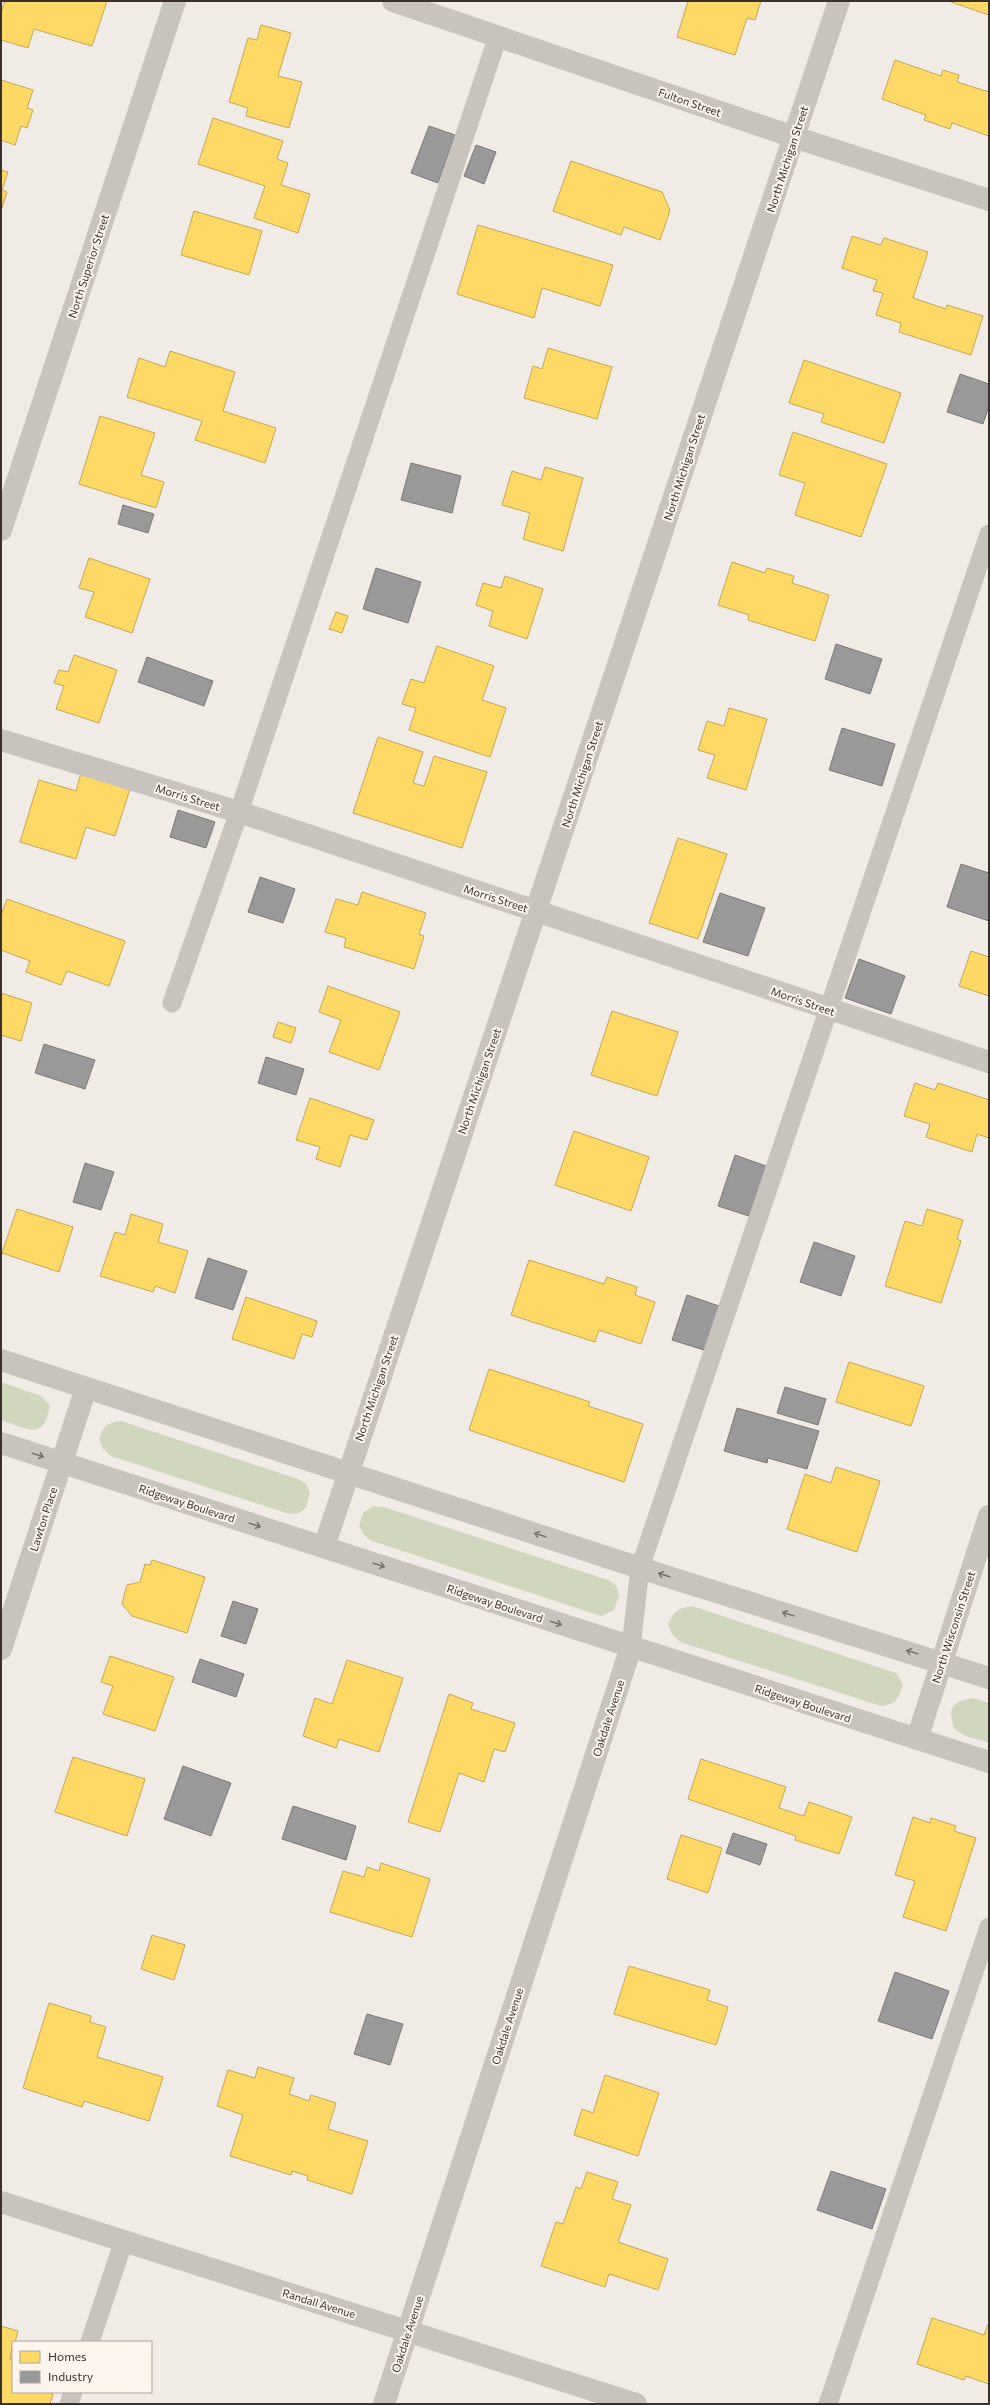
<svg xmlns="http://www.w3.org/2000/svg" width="990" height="2405" viewBox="0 0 990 2405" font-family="Commissioner,sans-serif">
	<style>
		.green { fill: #d1d6bf }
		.homes { fill: #ffd966; stroke: #c4a654 }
		.industry { fill: #999; stroke: #7d7a78 }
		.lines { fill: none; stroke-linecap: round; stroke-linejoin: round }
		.lane { stroke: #c9c3be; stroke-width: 19 }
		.street { stroke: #c9c3be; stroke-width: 22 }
		.oneway { stroke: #7b726d }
		.labels { text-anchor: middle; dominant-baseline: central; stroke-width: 4; stroke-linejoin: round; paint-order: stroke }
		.street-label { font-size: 11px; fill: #3b302b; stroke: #fbf5ee }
	</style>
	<rect width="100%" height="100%" fill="#f0ebe5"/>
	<g class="green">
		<path d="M 1,1382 L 41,1396 L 50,1405 C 44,1442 28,1429 1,1420 Z"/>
		<path d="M 121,1421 L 298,1479 L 306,1484 L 310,1492 L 306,1508 L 299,1513 L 289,1514 L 111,1456 L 103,1449 L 99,1439 C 103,1426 107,1423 121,1421 Z"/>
		<path d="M 373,1506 L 384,1507 L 608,1580 L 616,1585 L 619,1595 L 614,1610 L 601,1616 L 372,1541 L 363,1534 L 359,1525 L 363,1513 Z"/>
		<path d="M 692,1606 L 896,1673 L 903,1685 C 898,1699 896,1704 881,1706 L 680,1642 L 672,1634 L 668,1624 C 674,1611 678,1608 692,1606 Z"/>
		<path d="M 973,1698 L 989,1703 L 989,1743 C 978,1739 963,1737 955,1729 C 953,1727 953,1723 952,1720 C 948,1704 960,1700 973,1698 Z"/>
	</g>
	<g class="homes">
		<path d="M 5,1 L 107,1 L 92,46 L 34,29 L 28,48 L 1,40 L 1,13 Z"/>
		<path d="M 688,1 L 761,1 L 755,20 L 747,18 L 735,55 L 677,37 Z"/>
		<path d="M 952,1 L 989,1 L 989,15 L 951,2 Z"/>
		<path d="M 261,25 L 291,33 L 278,76 L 302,82 L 289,128 L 246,116 L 248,108 L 229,102 L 248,38 L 257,40 Z"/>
		<path d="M 895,60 L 941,76 L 943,70 L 959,75 L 957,82 L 989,92 L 989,136 L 952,123 L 950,129 L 924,120 L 926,115 L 882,99 Z"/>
		<path d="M 1,80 L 33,90 L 27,108 L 33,110 L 27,128 L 21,126 L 15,145 L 1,140 Z"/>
		<path d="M 213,118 L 283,141 L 277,159 L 288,163 L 281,185 L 310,194 L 298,233 L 254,218 L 265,186 L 198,164 Z"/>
		<path d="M 571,161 L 662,192 L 670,210 L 660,240 L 624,227 L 621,235 L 553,211 Z"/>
		<path d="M 1,170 L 8,172 L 2,190 L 7,192 L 2,208 Z"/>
		<path d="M 194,211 L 262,231 L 249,275 L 181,255 Z"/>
		<path d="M 478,225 L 613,265 L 600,306 L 542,288 L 534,318 L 457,294 Z"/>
		<path d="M 852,236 L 881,245 L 884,238 L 928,252 L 913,298 L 946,309 L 947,305 L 983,316 L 971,355 L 899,332 L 901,323 L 876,315 L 883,293 L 873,291 L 877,280 L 842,268 Z"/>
		<path d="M 548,348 L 612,367 L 597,419 L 524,398 L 533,366 L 542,369 Z"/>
		<path d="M 170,351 L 235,372 L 223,411 L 276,428 L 265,463 L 195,440 L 202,421 L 127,397 L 139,358 L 165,367 Z"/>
		<path d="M 804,360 L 901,393 L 884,443 L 821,422 L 824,414 L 789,403 Z"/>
		<path d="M 100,416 L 155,433 L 141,475 L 164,482 L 156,508 L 79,484 Z"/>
		<path d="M 793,432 L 887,464 L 861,537 L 795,515 L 805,483 L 779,475 Z"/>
		<path d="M 545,467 L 583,478 L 563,551 L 523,539 L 530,513 L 502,505 L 512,471 L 541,480 Z"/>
		<path d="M 89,558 L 150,579 L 132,633 L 85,617 L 94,592 L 79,588 Z"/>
		<path d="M 732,562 L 765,573 L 767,568 L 794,576 L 792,583 L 829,595 L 815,641 L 748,620 L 749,615 L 718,605 Z"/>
		<path d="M 505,576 L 543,589 L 527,639 L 489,626 L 493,611 L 476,605 L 483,583 L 501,588 Z"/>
		<path d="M 336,612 L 348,616 L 342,633 L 329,629 Z"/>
		<path d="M 437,646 L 494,666 L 482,700 L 506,708 L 490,757 L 409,730 L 416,708 L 402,704 L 411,679 L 424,683 Z"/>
		<path d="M 74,655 L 117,670 L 99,723 L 56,709 L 64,686 L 54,683 L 59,670 L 68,672 Z"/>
		<path d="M 729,708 L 767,719 L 746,790 L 707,778 L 715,755 L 698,750 L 707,721 L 724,726 Z"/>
		<path d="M 378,737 L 423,752 L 413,783 L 424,786 L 434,756 L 487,772 L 462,848 L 353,813 Z"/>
		<path d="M 81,773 L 130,789 L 115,836 L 86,827 L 76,859 L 20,842 L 39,780 L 76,791 Z"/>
		<path d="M 678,838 L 727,854 L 698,939 L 649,923 Z"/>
		<path d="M 362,892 L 426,913 L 419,934 L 424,936 L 414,969 L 344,947 L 346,938 L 325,932 L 336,899 L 358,905 Z"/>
		<path d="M 7,899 L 125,941 L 109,986 L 67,971 L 61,985 L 26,972 L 30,961 L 1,950 L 1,915 Z"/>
		<path d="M 971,951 L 989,957 L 989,996 L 959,986 Z"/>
		<path d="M 328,986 L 400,1012 L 379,1070 L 329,1052 L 341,1020 L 319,1012 Z"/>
		<path d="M 1,993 L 32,1003 L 21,1041 L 1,1035 Z"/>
		<path d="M 612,1011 L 678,1032 L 657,1096 L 591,1075 Z"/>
		<path d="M 278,1022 L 296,1028 L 291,1043 L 273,1037 Z"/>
		<path d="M 915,1083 L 935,1090 L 938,1083 L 989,1100 L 989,1138 L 977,1134 L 972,1152 L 926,1137 L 930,1124 L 904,1116 Z"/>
		<path d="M 310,1098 L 374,1120 L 367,1140 L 350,1135 L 340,1167 L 316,1159 L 320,1147 L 296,1140 Z"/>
		<path d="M 574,1131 L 649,1157 L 631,1211 L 555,1185 Z"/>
		<path d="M 17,1209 L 73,1227 L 59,1272 L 2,1253 Z"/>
		<path d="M 927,1209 L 963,1220 L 957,1239 L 961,1241 L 941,1303 L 885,1286 L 905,1221 L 922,1226 Z"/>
		<path d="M 131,1214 L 163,1224 L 158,1242 L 188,1251 L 175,1293 L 155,1286 L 153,1292 L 100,1276 L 115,1232 L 125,1235 Z"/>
		<path d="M 529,1260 L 604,1284 L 607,1277 L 637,1287 L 635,1295 L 655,1302 L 641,1344 L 599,1330 L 595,1342 L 511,1315 Z"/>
		<path d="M 246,1297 L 317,1321 L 312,1337 L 302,1334 L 294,1359 L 232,1339 Z"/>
		<path d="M 849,1362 L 924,1386 L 911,1426 L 836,1402 Z"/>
		<path d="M 489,1369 L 590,1402 L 588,1406 L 643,1424 L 624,1482 L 469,1430 Z"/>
		<path d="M 836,1467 L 880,1481 L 857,1552 L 787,1529 L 805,1474 L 831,1483 Z"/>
		<path d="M 152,1560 L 205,1577 L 187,1633 L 132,1616 L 122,1604 L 127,1585 L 140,1582 L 145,1564 L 150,1565 Z"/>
		<path d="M 110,1656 L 174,1677 L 155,1731 L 103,1714 L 113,1686 L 101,1682 Z"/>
		<path d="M 347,1660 L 403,1678 L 379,1752 L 339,1739 L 336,1748 L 303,1736 L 315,1698 L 332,1704 Z"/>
		<path d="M 449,1694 L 473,1703 L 471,1709 L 515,1723 L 505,1752 L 494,1749 L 484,1782 L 459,1773 L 440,1832 L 408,1822 Z"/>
		<path d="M 73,1757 L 145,1779 L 127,1836 L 55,1812 Z"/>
		<path d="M 701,1759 L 786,1787 L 779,1808 L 804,1816 L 809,1802 L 852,1817 L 839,1854 L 795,1840 L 796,1836 L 688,1799 Z"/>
		<path d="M 913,1817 L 930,1823 L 931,1818 L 956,1826 L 954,1831 L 976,1838 L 946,1931 L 903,1917 L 915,1881 L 895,1875 Z"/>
		<path d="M 681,1835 L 722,1848 L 708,1893 L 667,1879 Z"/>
		<path d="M 381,1863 L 430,1879 L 412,1937 L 330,1912 L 343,1871 L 364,1877 L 367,1867 L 379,1871 Z"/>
		<path d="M 152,1935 L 185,1945 L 174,1980 L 141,1969 Z"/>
		<path d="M 629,1966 L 710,1990 L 707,2000 L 728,2007 L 716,2045 L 614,2014 Z"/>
		<path d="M 49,2003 L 91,2016 L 90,2022 L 106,2027 L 97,2057 L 163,2077 L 149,2121 L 84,2101 L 82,2107 L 23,2088 Z"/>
		<path d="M 258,2067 L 294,2078 L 289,2094 L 309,2101 L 311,2095 L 336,2103 L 328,2129 L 368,2141 L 352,2194 L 307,2180 L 308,2176 L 292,2171 L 291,2175 L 230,2156 L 243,2115 L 217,2106 L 228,2070 L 255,2078 Z"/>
		<path d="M 605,2075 L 659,2093 L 638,2156 L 574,2135 L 582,2109 L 593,2113 Z"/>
		<path d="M 587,2172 L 618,2182 L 612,2199 L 631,2205 L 618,2242 L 668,2259 L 658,2290 L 609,2274 L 605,2287 L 541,2266 L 556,2222 L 563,2224 L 576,2187 L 581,2189 Z"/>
		<path d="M 932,2318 L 984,2335 L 989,2322 L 989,2384 L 966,2376 L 964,2380 L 917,2364 Z"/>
		<path d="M 1,2326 L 18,2331 L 15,2342 L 13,2342 L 10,2359 L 13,2360 L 13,2392 L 47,2392 L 53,2394 L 50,2404 L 1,2404 Z"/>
	</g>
	<g class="industry">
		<path d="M 429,126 L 455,135 L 438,183 L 411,173 Z"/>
		<path d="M 476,145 L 496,152 L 484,184 L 464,176 Z"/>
		<path d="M 960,374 L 989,384 L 989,406 L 983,424 L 947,412 Z"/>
		<path d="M 411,463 L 461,476 L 452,513 L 401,500 Z"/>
		<path d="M 123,505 L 154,514 L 148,533 L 118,524 Z"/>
		<path d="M 376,568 L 421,582 L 408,623 L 363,609 Z"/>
		<path d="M 836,644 L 882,659 L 870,694 L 825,679 Z"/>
		<path d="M 147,657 L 213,681 L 204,706 L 138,682 Z"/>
		<path d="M 842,728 L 895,744 L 882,786 L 829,770 Z"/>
		<path d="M 178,810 L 215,822 L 206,848 L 170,837 Z"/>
		<path d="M 961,864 L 989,873 L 989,921 L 947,907 Z"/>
		<path d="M 260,877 L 295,889 L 283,923 L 248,912 Z"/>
		<path d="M 720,893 L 765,908 L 748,956 L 703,942 Z"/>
		<path d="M 859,959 L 905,976 L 891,1014 L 845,998 Z"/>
		<path d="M 44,1044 L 95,1060 L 85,1089 L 35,1073 Z"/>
		<path d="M 266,1057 L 304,1069 L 296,1095 L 258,1083 Z"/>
		<path d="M 735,1155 L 766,1166 L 749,1216 L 718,1206 Z"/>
		<path d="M 85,1163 L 114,1172 L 101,1210 L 73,1202 Z"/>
		<path d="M 814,1242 L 855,1256 L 841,1296 L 800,1282 Z"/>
		<path d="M 208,1258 L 247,1271 L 233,1310 L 195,1298 Z"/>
		<path d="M 687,1295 L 719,1306 L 704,1350 L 672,1340 Z"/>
		<path d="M 785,1387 L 826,1399 L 818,1425 L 777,1413 Z"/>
		<path d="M 737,1408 L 819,1431 L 807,1469 L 768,1458 L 767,1463 L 724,1451 Z"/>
		<path d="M 233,1601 L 258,1609 L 246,1644 L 221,1636 Z"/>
		<path d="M 200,1659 L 244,1674 L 236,1697 L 192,1682 Z"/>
		<path d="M 183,1766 L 231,1783 L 211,1836 L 164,1819 Z"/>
		<path d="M 293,1806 L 356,1826 L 346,1860 L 282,1839 Z"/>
		<path d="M 733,1833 L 767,1844 L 760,1865 L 726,1853 Z"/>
		<path d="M 895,1972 L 949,1991 L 932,2039 L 878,2021 Z"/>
		<path d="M 367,2014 L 403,2024 L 390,2065 L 354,2054 Z"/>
		<path d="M 831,2171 L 886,2189 L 872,2229 L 817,2210 Z"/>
	</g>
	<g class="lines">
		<g class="lane">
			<path d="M 172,1003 L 239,812 L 498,36"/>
			<path d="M 631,1647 L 640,1568 L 989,534"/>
			<path d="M 90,2342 L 123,2243"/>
			<path d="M 69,2404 L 73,2392"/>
			<path d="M 828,2404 L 989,1927"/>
		</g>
		<g class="street">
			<path d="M 393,1 L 794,137 L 989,200"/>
			<path d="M 1,530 L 175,1"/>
			<path d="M 1,740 L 239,812 L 989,1062"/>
			<path d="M 1,1360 L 640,1568 L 989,1678"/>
			<path d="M 1,1443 L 989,1762"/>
			<path d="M 324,1547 L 839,1"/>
			<path d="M 1,1649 L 86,1388"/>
			<path d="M 917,1739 L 989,1516"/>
			<path d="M 1,2202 L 636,2404"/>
			<path d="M 384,2404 L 631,1647"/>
		</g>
	</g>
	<defs><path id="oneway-shaft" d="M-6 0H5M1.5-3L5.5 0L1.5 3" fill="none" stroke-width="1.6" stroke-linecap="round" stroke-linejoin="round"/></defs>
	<g class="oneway">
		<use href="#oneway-shaft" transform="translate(38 1455) rotate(18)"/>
		<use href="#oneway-shaft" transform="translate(255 1525) rotate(18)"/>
		<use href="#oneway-shaft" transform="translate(540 1535) rotate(-162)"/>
		<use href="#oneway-shaft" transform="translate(379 1565) rotate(18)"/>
		<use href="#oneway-shaft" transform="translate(664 1575) rotate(-163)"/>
		<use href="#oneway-shaft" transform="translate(788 1614) rotate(-163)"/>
		<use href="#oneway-shaft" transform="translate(556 1623) rotate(18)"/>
		<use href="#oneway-shaft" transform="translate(912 1652) rotate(-163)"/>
	</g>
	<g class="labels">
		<g class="street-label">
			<text transform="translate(690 102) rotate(19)">Fulton Street</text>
			<text transform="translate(787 159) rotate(-72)">North Michigan Street</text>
			<text transform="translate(88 266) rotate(-72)">North Superior Street</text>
			<text transform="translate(684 467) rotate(-72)">North Michigan Street</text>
			<text transform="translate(582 774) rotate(-72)">North Michigan Street</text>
			<text transform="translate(188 797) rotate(17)">Morris Street</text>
			<text transform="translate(496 898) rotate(18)">Morris Street</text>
			<text transform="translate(803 1001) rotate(19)">Morris Street</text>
			<text transform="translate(479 1081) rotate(-71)">North Michigan Street</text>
			<text transform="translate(376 1388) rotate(-71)">North Michigan Street</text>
			<text transform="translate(187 1503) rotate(18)">Ridgeway Boulevard</text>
			<text transform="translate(43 1519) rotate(-72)">Lawton Place</text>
			<text transform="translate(495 1603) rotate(18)">Ridgeway Boulevard</text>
			<text transform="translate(953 1627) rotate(-72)">North Wisconsin Street</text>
			<text transform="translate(803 1703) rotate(18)">Ridgeway Boulevard</text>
			<text transform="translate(608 1718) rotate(-72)">Oakdale Avenue</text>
			<text transform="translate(507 2026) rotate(-72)">Oakdale Avenue</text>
			<text transform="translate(319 2303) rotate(17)">Randall Avenue</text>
			<text transform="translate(407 2334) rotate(-72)">Oakdale Avenue</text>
		</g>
	</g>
	<rect width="990" height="2405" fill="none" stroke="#3b302b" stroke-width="4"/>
	<rect x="12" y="2341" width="140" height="52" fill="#fbf5ee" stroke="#aea6a0"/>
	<rect x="20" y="2351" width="20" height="12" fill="#ffd966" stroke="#aea6a0"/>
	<text x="48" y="2361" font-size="12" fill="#3b302b">Homes</text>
	<rect x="20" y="2371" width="20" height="12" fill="#999999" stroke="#aea6a0"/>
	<text x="48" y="2381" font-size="12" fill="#3b302b">Industry</text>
</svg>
